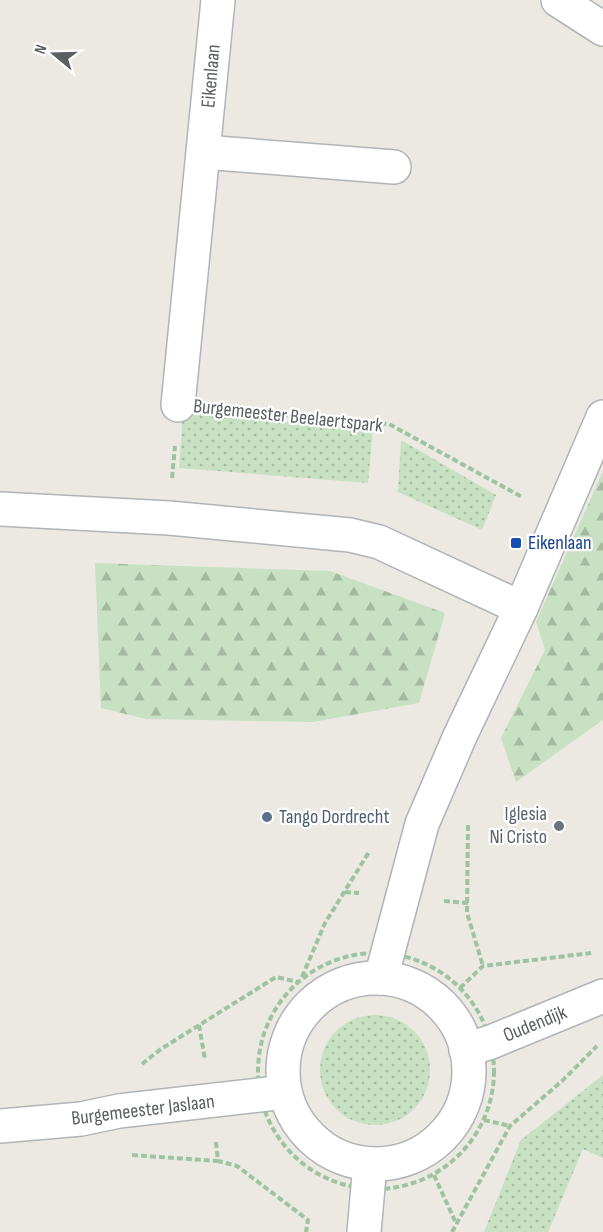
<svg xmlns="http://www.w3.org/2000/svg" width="603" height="1232" viewBox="0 0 603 1232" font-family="'Sofia Sans Condensed',sans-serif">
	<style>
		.grass { fill: url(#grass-dots) }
		.forest { fill: url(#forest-firs) }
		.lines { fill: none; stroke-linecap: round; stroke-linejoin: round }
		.street-casing { stroke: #b0b4b7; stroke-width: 36 }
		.secondary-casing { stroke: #b0b3b7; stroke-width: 36 }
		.path { stroke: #9ec3a2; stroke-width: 4; stroke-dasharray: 6 3; stroke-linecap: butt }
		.street { stroke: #fff; stroke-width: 33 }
		.secondary { stroke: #fff; stroke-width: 33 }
		.transit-dot { fill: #1a4fb4; stroke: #fff; stroke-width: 2 }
		.service-dot { fill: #5c6f8a; stroke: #fff; stroke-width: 2 }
		.worship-dot { fill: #6b7280; stroke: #fff; stroke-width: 2 }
		.labels { text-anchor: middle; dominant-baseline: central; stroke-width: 4.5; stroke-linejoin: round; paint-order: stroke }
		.street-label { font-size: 20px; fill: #5b5f62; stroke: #fff }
		.transit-label { font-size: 20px; fill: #164399; stroke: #fff; text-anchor: start }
		.worship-label { font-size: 20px; fill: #5b616d; stroke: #fff; text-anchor: end }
		.service-label { font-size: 20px; fill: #4e5e75; stroke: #fff; text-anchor: start }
	</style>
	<defs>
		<pattern id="grass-dots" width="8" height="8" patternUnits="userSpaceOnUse" patternTransform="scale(1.5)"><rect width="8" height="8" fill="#c7e1c2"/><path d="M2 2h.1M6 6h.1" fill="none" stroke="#a5baa1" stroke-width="1.8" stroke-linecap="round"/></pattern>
		<pattern id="forest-firs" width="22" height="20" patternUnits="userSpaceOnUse" patternTransform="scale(1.5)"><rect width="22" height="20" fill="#c7e1c2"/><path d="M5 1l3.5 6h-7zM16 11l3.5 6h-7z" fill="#a5baa1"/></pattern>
	</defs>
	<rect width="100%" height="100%" fill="#ece9e3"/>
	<g class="grass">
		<path d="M 183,414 L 373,429 L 368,483 L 179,468 Z"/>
		<path d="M 401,440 L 496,495 L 482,530 L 398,492 Z"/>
		<circle cx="375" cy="1070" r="55"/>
		<path d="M 603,1075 L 603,1158 L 583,1149 L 548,1232 L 484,1232 L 521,1140 Z"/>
	</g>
	<g class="forest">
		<path d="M 603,471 L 603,720 L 516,782 L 501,738 L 545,650 L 536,622 Z"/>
		<path d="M 95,563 L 330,571 L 445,613 L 419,703 L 313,722 L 146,719 L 101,708 Z"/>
	</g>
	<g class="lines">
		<defs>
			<g id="street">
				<path d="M 558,0 L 603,29"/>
				<path d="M 204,152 L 394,167"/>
				<path d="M 178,405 L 218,0"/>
				<path d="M 0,509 L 169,518 L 350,535 L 379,542 L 521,608"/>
				<path d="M 0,1126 L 81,1119 L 119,1111 L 285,1092"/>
			</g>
			<g id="secondary">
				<circle cx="376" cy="1071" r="93"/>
				<path d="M 381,978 L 422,824 L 460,736 L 521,608 L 603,417"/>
				<path d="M 466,1050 L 491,1042 L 603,996"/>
				<path d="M 364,1232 L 370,1164"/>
			</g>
		</defs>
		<use href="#street" class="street-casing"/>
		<use href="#secondary" class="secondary-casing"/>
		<g class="path">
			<path d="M 219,409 L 389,424 L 522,497"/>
			<path d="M 172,478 L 175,446"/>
			<path d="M 468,825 L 467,913 L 483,966"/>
			<path d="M 345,892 L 359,893"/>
			<path d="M 444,901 L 468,903"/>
			<circle cx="376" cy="1071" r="118"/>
			<path d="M 302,977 L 325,923 L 369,852"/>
			<path d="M 460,988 L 483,966 L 591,953"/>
			<path d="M 199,1025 L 205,1060"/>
			<path d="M 142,1064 L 161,1049 L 276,977 L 298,982"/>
			<path d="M 484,1120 L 510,1126"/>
			<path d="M 216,1142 L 218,1161 L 237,1166 L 308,1220 L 306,1232"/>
			<path d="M 132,1155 L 218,1161"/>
			<path d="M 434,1175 L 455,1221"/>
			<path d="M 452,1232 L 510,1126 L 562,1081 L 597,1046"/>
		</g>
		<use href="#street" class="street"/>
		<use href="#secondary" class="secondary"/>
	</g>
	<rect class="transit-dot" x="510" y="537" width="12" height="12" rx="3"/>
	<circle class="service-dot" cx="267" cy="817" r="6"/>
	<circle class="worship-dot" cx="559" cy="826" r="6"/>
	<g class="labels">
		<g class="street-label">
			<text transform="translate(211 76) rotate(-85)">Eikenlaan</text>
			<text transform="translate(288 416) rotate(6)">Burgemeester Beelaertspark</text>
			<text transform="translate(535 1024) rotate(-22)">Oudendijk</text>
			<text transform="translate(143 1110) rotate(-7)">Burgemeester Jaslaan</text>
		</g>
		<g class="transit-label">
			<text x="528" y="543">Eikenlaan</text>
		</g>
		<g class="worship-label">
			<text x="547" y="814">Iglesia<tspan x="547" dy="23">Ni Cristo</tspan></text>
		</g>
		<g class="service-label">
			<text x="279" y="817">Tango Dordrecht</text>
		</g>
	</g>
	<g transform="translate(54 54) rotate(289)" stroke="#ffffff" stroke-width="4.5" paint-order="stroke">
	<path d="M0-4.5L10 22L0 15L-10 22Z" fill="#5b5f62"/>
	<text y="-9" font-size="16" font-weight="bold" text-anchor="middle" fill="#5b5f62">N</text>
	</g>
</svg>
